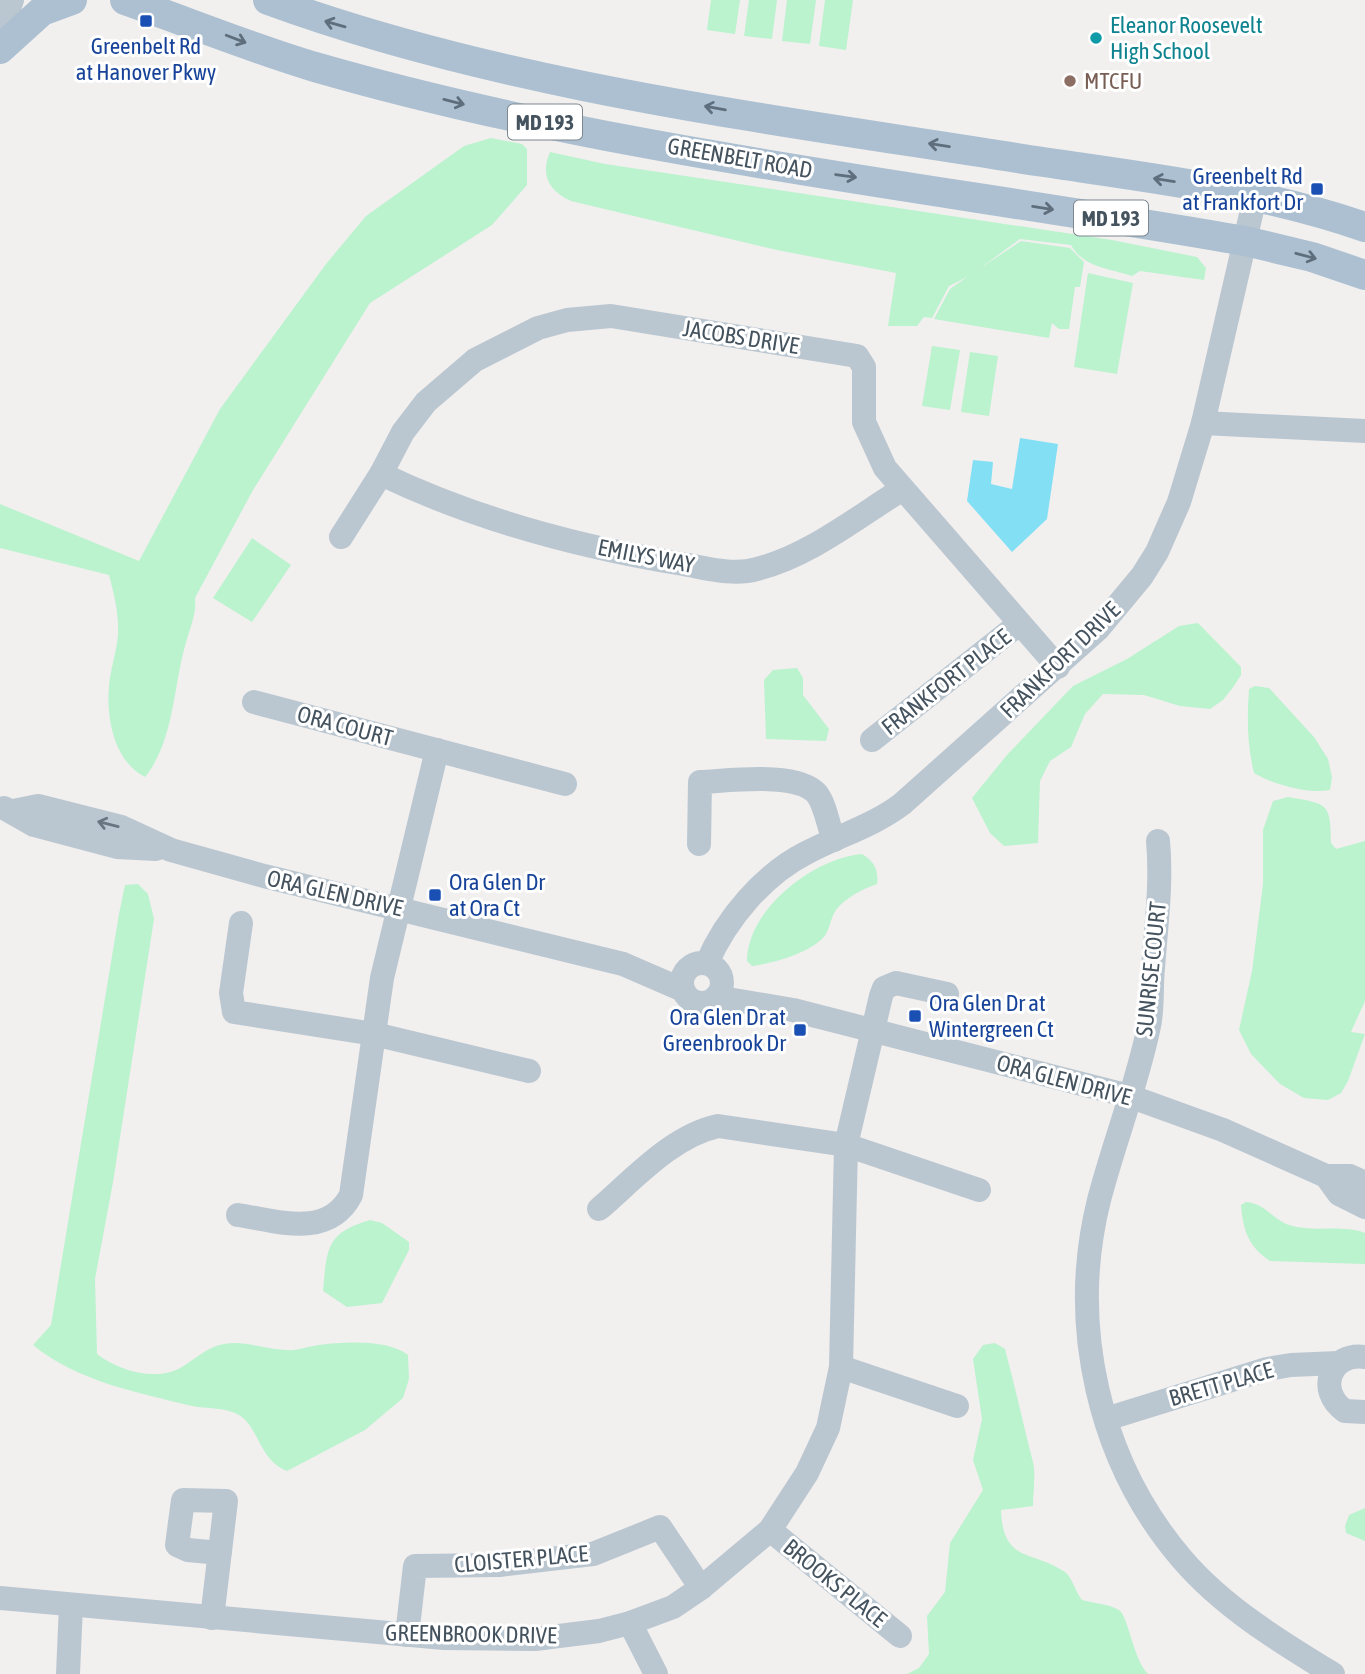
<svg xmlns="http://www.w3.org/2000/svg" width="1365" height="1674" viewBox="0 0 1365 1674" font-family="'Asap Condensed',sans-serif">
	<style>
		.green { fill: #baf3ce }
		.water { fill: #83e0f4 }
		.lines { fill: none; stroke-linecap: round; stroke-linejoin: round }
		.minor { stroke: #bbc7d0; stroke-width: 24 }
		.major { stroke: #acc0d1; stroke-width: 30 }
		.oneway { stroke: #5f6e7c }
		.oneway2 { stroke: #687681 }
		.transit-dot { fill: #1a4fb4; stroke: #fff; stroke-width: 2.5 }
		.culture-dot { fill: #0f9aa8; stroke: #fff; stroke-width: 2.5 }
		.education-dot { fill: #8d6e63; stroke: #fff; stroke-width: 2.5 }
		.labels { text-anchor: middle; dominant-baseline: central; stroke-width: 6; stroke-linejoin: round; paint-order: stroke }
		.shield { fill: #fff; stroke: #7d878f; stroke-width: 2 }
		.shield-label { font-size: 21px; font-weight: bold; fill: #45535f }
		.culture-label { font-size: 23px; fill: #0d838f; stroke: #fff; text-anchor: start }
		.transit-label { font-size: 23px; fill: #164399; stroke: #fff; text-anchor: end }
		.education-label { font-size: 23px; fill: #785e54; stroke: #fff; text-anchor: start }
		.street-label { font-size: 23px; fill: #45535f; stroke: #fff }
	</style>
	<rect width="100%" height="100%" fill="#f2efef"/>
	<g class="green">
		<path d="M 711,0 L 740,0 L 735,34 L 707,30 Z"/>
		<path d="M 749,0 L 777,0 L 772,39 L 744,36 Z"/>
		<path d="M 787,0 L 816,0 L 810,44 L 782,41 Z"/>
		<path d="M 825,0 L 853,0 L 846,50 L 819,46 Z"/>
		<path d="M 491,138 L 522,144 L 527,149 L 527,185 L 492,225 L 370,303 L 253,490 L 195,598 C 197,614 189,630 185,646 C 173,689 174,741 145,777 C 115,762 106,719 109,687 C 110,669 117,652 118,634 C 119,614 114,594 109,575 L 0,548 L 0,504 L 139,561 L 220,409 L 326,264 L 366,216 L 464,146 Z"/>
		<path d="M 550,152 L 605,164 L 1112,240 L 1197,257 L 1206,268 L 1204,280 L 1140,271 L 1132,276 C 1109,268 1084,268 1071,245 L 1020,239 L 979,269 L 1021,241 L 1070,248 L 1084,262 L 1080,287 L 1075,287 L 1069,329 L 1059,329 L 1052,323 L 1049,338 L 934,319 L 950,289 L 967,277 L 949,286 L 932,318 L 924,317 L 917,326 L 888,326 L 896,273 L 777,250 L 571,201 C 549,191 540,175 550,152 Z"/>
		<path d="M 1088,273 L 1133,283 L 1117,374 L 1074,367 Z"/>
		<path d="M 932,346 L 960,350 L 950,410 L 922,406 Z"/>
		<path d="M 970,352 L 998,356 L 989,416 L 961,412 Z"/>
		<path d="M 252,538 L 291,565 L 252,622 L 213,598 Z"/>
		<path d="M 1198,623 L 1241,667 L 1241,675 L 1234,686 L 1223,700 L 1210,709 L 1180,706 L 1144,695 L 1103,694 L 1085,714 L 1071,747 L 1050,761 L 1040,781 L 1038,843 L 1004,846 L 990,833 L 972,798 L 1007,755 L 1073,686 L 1127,659 L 1179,626 Z"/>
		<path d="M 797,668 L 803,678 L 803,695 L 829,729 L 826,741 L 766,739 L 764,680 L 773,670 Z"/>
		<path d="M 1255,686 L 1269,688 L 1314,737 L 1328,759 L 1332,777 L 1330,790 C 1307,794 1274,785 1254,773 C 1247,744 1247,719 1249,689 Z"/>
		<path d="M 1288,797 C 1327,804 1331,802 1331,843 L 1336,849 L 1365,841 L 1365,1001 L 1351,1032 L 1365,1034 L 1348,1081 L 1341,1093 L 1328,1100 L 1304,1098 L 1280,1084 L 1251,1054 L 1239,1030 L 1252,971 L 1263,884 L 1263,830 L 1273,801 Z"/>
		<path d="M 862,854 C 874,861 879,870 877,884 C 863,889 846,897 836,910 C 830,918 830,932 822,939 C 806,954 774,963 752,966 L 747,961 C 747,910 813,858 862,854 Z"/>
		<path d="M 138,884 L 148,894 L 154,919 L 113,1182 L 95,1279 L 97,1354 C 119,1371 156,1382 182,1367 C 195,1359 209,1346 224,1344 C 244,1340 266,1350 287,1350 C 298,1351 308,1346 319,1345 C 344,1342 387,1339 408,1355 L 409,1379 L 403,1398 L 365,1430 L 287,1471 C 259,1460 259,1427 239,1415 C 226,1407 207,1409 192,1406 C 136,1392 79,1382 33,1345 L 51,1325 L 119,914 L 125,885 Z"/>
		<path d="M 1246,1202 C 1265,1203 1273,1220 1289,1225 C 1315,1233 1340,1224 1365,1233 L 1365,1264 L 1270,1261 C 1248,1246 1243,1230 1241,1205 Z"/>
		<path d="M 370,1220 L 382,1223 L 409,1242 L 409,1250 L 382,1303 L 347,1307 L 323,1291 C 327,1248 326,1233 370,1220 Z"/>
		<path d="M 995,1343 L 1005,1349 C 1015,1386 1023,1424 1033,1462 C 1036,1476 1033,1492 1033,1506 L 1001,1510 C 1003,1564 1032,1549 1065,1572 C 1072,1577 1076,1593 1082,1600 C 1093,1603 1109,1604 1119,1610 C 1128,1615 1133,1659 1148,1674 L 907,1674 L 919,1668 L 929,1654 L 927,1616 L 945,1592 L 950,1543 L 983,1490 L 973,1460 L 982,1419 L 973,1359 L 983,1345 Z"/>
		<path d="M 1365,1508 L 1365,1541 L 1346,1533 L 1345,1526 L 1349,1515 Z"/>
	</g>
	<path class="water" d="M 1020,438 L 1058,444 L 1047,519 L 1012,552 L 967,501 L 973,460 L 993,462 L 991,484 L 1012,489 Z"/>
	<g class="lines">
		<g class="minor">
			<path d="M 0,32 L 12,0"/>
			<path d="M 1203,423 L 1365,431"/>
			<path d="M 381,474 C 477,520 578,547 683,564 C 706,568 733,576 757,569 C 809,556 856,518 901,490"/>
			<path d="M 341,537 L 381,474 L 403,432 L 426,402 L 475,360 L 538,328 L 567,320 L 611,316 L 857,356 L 864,367 L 864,422 L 885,468 L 1058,667"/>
			<path d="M 254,702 L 565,784"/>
			<path d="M 872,740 L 1019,624"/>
			<path d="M 4,808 L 34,825 L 117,847 L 156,849"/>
			<path d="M 13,811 L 38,806 L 121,827 L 171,850 L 264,876 L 623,964 L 683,990"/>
			<path d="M 1158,841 C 1162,884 1156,926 1153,968 C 1151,987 1153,1008 1149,1026 C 1137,1085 1114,1142 1099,1200 C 1068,1324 1098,1461 1182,1559 C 1223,1607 1279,1641 1333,1674"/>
			<path d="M 699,844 L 700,782 C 728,781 798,771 817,794 C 826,806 828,826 834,840"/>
			<path d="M 241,923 L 231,993 L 234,1012 L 374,1034 L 529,1071"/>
			<path d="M 707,963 C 726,919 763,875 806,853 C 838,836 873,826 902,804 L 1098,629 L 1142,576 L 1157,552 L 1179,502 L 1203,423 L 1255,197"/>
			<circle cx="702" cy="983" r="20"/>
			<path d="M 716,997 L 793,1010 L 1129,1096 L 1223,1130 L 1326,1176 L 1350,1176 L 1365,1183"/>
			<path d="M 1326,1176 L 1339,1194 L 1365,1207"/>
			<path d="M 599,1209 C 634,1179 672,1136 718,1126 L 846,1145 L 979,1190"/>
			<path d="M 238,1215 C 278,1221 328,1239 351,1195 L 382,978 L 437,750"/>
			<path d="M 1365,1357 C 1330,1352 1316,1391 1345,1411 L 1365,1412"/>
			<path d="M 841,1367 L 957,1406"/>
			<path d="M 1106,1419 L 1267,1369 L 1291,1365 L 1338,1363"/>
			<path d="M 770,1530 L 900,1636"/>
			<path d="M 0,1598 L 444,1638 L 535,1639 L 599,1631 L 630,1623 L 673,1607 L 701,1588 L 770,1530 L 807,1473 L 828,1428 L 841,1367 L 846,1145 L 881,996 L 884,988 L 896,983 L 947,994"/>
			<path d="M 212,1618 L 226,1501 L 183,1500 L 177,1545 L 188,1550 L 220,1553"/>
			<path d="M 630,1623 L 656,1674"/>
			<path d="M 407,1635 L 415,1566 L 499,1565 L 593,1554 L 660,1527 L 701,1588"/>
			<path d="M 68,1674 L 71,1605"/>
		</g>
		<g class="major">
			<path d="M 125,0 C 188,22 251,48 315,67 C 616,154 937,187 1245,241 L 1312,257 L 1365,275"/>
			<path d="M 268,0 C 502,86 771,119 1017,158 C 1133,176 1253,188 1365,227"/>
			<path d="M 0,49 L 42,11 L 72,0"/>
		</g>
	</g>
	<defs><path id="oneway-shaft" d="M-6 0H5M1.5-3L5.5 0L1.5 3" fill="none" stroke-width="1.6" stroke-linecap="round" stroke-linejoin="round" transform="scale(1.75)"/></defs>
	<g class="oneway">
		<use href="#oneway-shaft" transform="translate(335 24) rotate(-164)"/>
		<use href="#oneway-shaft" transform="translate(236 39) rotate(21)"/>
		<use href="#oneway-shaft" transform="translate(454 102) rotate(14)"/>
		<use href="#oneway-shaft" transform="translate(715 108) rotate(-170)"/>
		<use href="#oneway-shaft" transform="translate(939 145) rotate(-171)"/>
		<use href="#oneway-shaft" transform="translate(846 176) rotate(8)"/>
		<use href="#oneway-shaft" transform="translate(1164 180) rotate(-171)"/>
		<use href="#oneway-shaft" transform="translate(1043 208) rotate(9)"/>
		<use href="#oneway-shaft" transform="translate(1306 256) rotate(15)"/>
	</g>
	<use class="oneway2" href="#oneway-shaft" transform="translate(108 824) rotate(-166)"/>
	<g class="transit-dot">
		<rect x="139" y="14" width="14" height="14" rx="3.5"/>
		<rect x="1310" y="182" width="14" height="14" rx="3.5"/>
		<rect x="428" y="888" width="14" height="14" rx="3.5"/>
		<rect x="908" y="1009" width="14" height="14" rx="3.5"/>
		<rect x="793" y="1023" width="14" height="14" rx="3.5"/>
	</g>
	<circle class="culture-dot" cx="1096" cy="38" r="7"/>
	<circle class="education-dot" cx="1070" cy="81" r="7"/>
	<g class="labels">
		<g class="shield">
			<rect x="508" y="104.5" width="74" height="35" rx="5"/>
			<rect x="1074" y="200.5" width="74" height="35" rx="5"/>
		</g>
		<g class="shield-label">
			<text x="545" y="122">MD 193</text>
			<text x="1111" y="218">MD 193</text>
		</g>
		<g class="culture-label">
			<text x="1110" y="25">Eleanor Roosevelt<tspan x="1110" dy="26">High School</tspan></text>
		</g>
		<g class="transit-label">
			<text x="146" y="46" text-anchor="middle">Greenbelt Rd<tspan x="146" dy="26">at Hanover Pkwy</tspan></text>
			<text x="1303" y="176">Greenbelt Rd<tspan x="1303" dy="26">at Frankfort Dr</tspan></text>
			<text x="449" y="882" text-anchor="start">Ora Glen Dr<tspan x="449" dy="26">at Ora Ct</tspan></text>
			<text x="929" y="1003" text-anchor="start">Ora Glen Dr at<tspan x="929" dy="26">Wintergreen Ct</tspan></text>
			<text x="786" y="1017">Ora Glen Dr at<tspan x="786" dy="26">Greenbrook Dr</tspan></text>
		</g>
		<g class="education-label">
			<text x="1084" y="81">MTCFU</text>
		</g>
		<g class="street-label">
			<text transform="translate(740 158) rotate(10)">GREENBELT ROAD</text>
			<text transform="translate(741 337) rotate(9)">JACOBS DRIVE</text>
			<text transform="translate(646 556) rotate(11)">EMILYS WAY</text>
			<text transform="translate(1060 660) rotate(-44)">FRANKFORT DRIVE</text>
			<text transform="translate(946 682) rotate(-38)">FRANKFORT PLACE</text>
			<text transform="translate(345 726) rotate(15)">ORA COURT</text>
			<text transform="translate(335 893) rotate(13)">ORA GLEN DRIVE</text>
			<text transform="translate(1151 969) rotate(-84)">SUNRISE COURT</text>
			<text transform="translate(1064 1080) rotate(15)">ORA GLEN DRIVE</text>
			<text transform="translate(1221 1384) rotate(-16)">BRETT PLACE</text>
			<text transform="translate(521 1559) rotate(-5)">CLOISTER PLACE</text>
			<text transform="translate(835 1583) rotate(39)">BROOKS PLACE</text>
			<text transform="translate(471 1634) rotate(1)">GREENBROOK DRIVE</text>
		</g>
	</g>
</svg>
